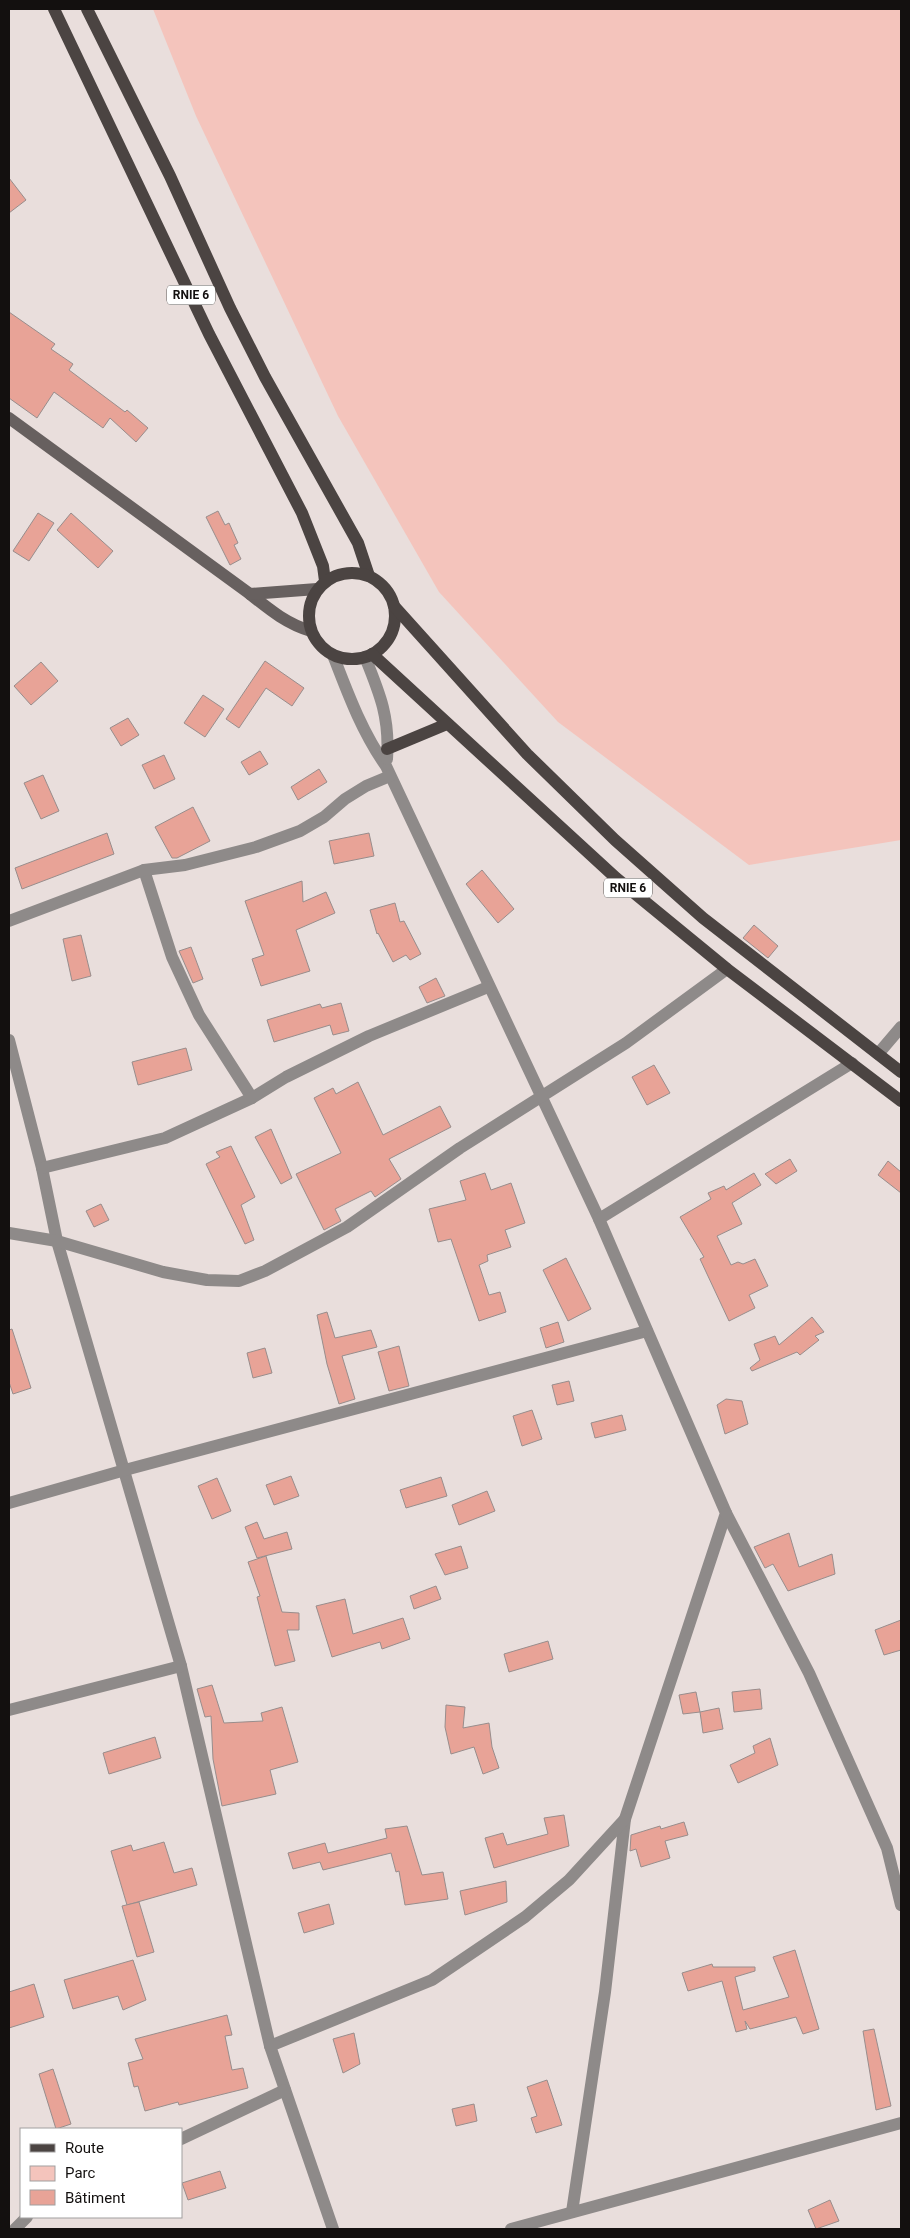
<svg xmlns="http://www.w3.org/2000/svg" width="910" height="2238" viewBox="0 0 910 2238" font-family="Roboto,sans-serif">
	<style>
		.green { fill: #f4c4bc }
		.building { fill: #e8a397; stroke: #988d8c }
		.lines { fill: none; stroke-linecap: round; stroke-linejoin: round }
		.minor { stroke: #8e8a89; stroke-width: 12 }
		.secondary { stroke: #67605f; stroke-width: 12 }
		.primary { stroke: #4b4442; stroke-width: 12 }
		.labels { text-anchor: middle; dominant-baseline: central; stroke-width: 4; stroke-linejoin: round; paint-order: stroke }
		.shield { fill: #fff; stroke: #5a5857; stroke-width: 1 }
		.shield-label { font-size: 12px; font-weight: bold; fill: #13100f }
	</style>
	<rect width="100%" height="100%" fill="#e9dedc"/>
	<path class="green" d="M 153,9 L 901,9 L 901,840 L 749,865 L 558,722 L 439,592 L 338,416 L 196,116 Z"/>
	<g class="building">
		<path d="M 9,178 L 26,200 L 9,213 Z"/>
		<path d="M 9,312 L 55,344 L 51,349 L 73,364 L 69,370 L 125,412 L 127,410 L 148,428 L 136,442 L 110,418 L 103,428 L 54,392 L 37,418 L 9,398 Z"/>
		<path d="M 218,511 L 225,525 L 229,523 L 238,543 L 234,545 L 241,559 L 230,565 L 206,517 Z"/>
		<path d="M 38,513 L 54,523 L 29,561 L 13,551 Z"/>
		<path d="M 71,513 L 113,551 L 98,568 L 57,530 Z"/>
		<path d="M 265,661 L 304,688 L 292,706 L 266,688 L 239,728 L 226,719 Z"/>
		<path d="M 41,662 L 58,681 L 31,705 L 14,686 Z"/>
		<path d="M 203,695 L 224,709 L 205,737 L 184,723 Z"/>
		<path d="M 128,718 L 139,735 L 121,746 L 110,728 Z"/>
		<path d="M 260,751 L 268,764 L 249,775 L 241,762 Z"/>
		<path d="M 164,755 L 175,779 L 154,789 L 142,765 Z"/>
		<path d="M 319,769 L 327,782 L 298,800 L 291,787 Z"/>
		<path d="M 43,775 L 59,811 L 41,819 L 24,783 Z"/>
		<path d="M 193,807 L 210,841 L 177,858 L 172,858 L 155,827 Z"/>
		<path d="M 107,833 L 114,854 L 22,889 L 15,868 Z"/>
		<path d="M 369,833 L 374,856 L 334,864 L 329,841 Z"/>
		<path d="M 482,870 L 514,909 L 498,923 L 466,884 Z"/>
		<path d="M 302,881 L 303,902 L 326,892 L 335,913 L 296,930 L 310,971 L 261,986 L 252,959 L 264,955 L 245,901 Z"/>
		<path d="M 395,903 L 400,922 L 404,921 L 421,954 L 410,960 L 406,955 L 393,962 L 378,933 L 377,934 L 370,910 Z"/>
		<path d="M 754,925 L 778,946 L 768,958 L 743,938 Z"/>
		<path d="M 81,935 L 91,976 L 72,981 L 63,939 Z"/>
		<path d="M 191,947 L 203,979 L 193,983 L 179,951 Z"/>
		<path d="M 436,978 L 445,996 L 427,1003 L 419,987 Z"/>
		<path d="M 341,1003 L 349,1031 L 333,1035 L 330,1025 L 274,1042 L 267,1020 L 320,1004 L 322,1008 Z"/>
		<path d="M 186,1048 L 192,1070 L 138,1085 L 132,1062 Z"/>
		<path d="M 654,1065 L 670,1093 L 647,1105 L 632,1077 Z"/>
		<path d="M 358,1082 L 383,1135 L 440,1106 L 451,1127 L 389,1159 L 401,1179 L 375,1197 L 371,1191 L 335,1209 L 341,1221 L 324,1230 L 296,1174 L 341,1153 L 314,1098 L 333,1088 L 336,1094 Z"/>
		<path d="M 271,1129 L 292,1178 L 281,1184 L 255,1137 Z"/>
		<path d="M 231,1146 L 255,1197 L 241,1205 L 254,1240 L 245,1244 L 206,1164 L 220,1157 L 216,1152 Z"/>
		<path d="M 790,1159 L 797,1171 L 776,1184 L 765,1174 Z"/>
		<path d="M 888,1161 L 901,1172 L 901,1193 L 878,1175 Z"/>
		<path d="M 485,1173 L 491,1190 L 511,1183 L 525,1223 L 505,1230 L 511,1247 L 487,1255 L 488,1261 L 479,1265 L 489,1295 L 500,1292 L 506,1312 L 479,1321 L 451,1239 L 438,1242 L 429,1209 L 466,1200 L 460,1181 Z"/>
		<path d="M 754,1173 L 761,1185 L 732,1203 L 742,1224 L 717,1236 L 731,1265 L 738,1262 L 743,1264 L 755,1259 L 768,1286 L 749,1295 L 755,1308 L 729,1321 L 700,1259 L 704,1257 L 680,1217 L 711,1199 L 708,1193 L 724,1186 L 726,1190 Z"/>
		<path d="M 101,1204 L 109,1220 L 94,1227 L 86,1211 Z"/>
		<path d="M 566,1258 L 591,1309 L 568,1321 L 543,1270 Z"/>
		<path d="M 327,1312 L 335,1338 L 371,1330 L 377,1347 L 342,1356 L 355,1399 L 339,1404 L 327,1364 L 317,1315 Z"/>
		<path d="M 812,1317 L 824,1332 L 815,1336 L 819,1340 L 800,1355 L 797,1352 L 752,1371 L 750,1368 L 760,1360 L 754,1344 L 775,1336 L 779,1345 Z"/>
		<path d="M 558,1322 L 564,1342 L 546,1348 L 540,1328 Z"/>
		<path d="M 12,1329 L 31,1388 L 13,1394 L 9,1382 L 9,1330 Z"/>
		<path d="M 399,1346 L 409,1386 L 389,1391 L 378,1352 Z"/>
		<path d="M 265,1348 L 272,1373 L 253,1378 L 247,1353 Z"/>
		<path d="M 569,1381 L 574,1401 L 557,1405 L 552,1385 Z"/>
		<path d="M 726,1399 L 742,1401 L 748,1424 L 725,1434 L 717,1405 Z"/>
		<path d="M 532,1410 L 542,1439 L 522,1446 L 513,1416 Z"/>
		<path d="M 622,1415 L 626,1430 L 595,1438 L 591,1423 Z"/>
		<path d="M 291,1476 L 299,1496 L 274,1505 L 266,1485 Z"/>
		<path d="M 441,1477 L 447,1496 L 406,1508 L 400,1490 Z"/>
		<path d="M 217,1478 L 231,1511 L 212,1519 L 198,1486 Z"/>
		<path d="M 487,1491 L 495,1511 L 459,1525 L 452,1505 Z"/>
		<path d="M 257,1522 L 264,1539 L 287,1532 L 292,1549 L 257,1558 L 245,1527 Z"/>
		<path d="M 789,1533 L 799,1567 L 832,1554 L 835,1574 L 788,1591 L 773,1564 L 765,1568 L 754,1547 Z"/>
		<path d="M 461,1546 L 468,1568 L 445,1575 L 435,1554 Z"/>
		<path d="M 266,1556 L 282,1612 L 299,1613 L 299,1630 L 287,1630 L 295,1661 L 275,1666 L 257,1597 L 260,1596 L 248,1562 Z"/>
		<path d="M 436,1586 L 441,1599 L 414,1609 L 410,1596 Z"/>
		<path d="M 345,1599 L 353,1634 L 403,1618 L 410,1639 L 382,1649 L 380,1642 L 332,1657 L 316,1606 Z"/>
		<path d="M 901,1620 L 901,1650 L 884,1655 L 875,1630 Z"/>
		<path d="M 548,1641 L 553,1659 L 509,1672 L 504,1654 Z"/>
		<path d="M 212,1685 L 224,1723 L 263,1721 L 261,1713 L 282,1707 L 298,1762 L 270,1770 L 276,1794 L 222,1806 L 213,1759 L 211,1716 L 205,1717 L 197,1689 Z"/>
		<path d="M 760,1689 L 762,1709 L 734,1712 L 732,1692 Z"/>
		<path d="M 696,1692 L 700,1712 L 683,1714 L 679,1695 Z"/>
		<path d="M 446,1705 L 465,1707 L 463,1728 L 489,1723 L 492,1747 L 499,1768 L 483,1774 L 474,1747 L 451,1754 L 445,1727 Z"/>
		<path d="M 719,1708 L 723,1729 L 703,1733 L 700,1712 Z"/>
		<path d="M 155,1737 L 161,1758 L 109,1774 L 103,1753 Z"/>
		<path d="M 770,1738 L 778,1765 L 738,1783 L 730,1765 L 755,1753 L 753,1746 Z"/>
		<path d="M 564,1815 L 569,1846 L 494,1868 L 485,1838 L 503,1833 L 507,1845 L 548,1834 L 544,1818 Z"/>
		<path d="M 684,1822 L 688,1835 L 665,1841 L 670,1858 L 641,1867 L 636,1849 L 630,1851 L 631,1835 L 660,1826 L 661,1829 Z"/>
		<path d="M 407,1826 L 422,1875 L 443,1872 L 448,1899 L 405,1905 L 399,1871 L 396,1872 L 391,1853 L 323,1870 L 320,1862 L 293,1869 L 288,1853 L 325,1843 L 328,1853 L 387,1838 L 385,1829 Z"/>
		<path d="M 164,1842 L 174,1873 L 192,1868 L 197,1885 L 127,1905 L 111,1851 L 131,1845 L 133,1851 Z"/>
		<path d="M 506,1881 L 507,1902 L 465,1915 L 460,1891 Z"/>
		<path d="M 139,1902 L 154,1952 L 137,1957 L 122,1906 Z"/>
		<path d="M 329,1904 L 334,1924 L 304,1933 L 298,1913 Z"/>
		<path d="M 795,1950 L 819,2029 L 803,2034 L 796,2017 L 750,2029 L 745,2021 L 747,2029 L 736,2032 L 722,1981 L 688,1991 L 682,1973 L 712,1964 L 713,1967 L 755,1967 L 755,1971 L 735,1977 L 743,2010 L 789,1997 L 773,1957 Z"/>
		<path d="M 133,1960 L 146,2000 L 123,2010 L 118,1996 L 73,2009 L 64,1980 Z"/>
		<path d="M 34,1984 L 44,2017 L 9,2028 L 9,1992 Z"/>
		<path d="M 227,2015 L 232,2035 L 225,2036 L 232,2070 L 243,2068 L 248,2088 L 179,2105 L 178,2102 L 145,2111 L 138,2086 L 134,2087 L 128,2063 L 143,2059 L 135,2039 Z"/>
		<path d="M 874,2029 L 891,2106 L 876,2110 L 863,2031 Z"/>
		<path d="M 354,2033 L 360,2064 L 343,2073 L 333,2039 Z"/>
		<path d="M 53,2069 L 71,2124 L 56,2129 L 39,2074 Z"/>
		<path d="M 547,2080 L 562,2125 L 536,2133 L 531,2118 L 537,2116 L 527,2087 Z"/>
		<path d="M 474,2104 L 477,2121 L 456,2126 L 452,2109 Z"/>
		<path d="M 220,2171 L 226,2188 L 188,2200 L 182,2183 Z"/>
		<path d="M 830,2200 L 839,2221 L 816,2229 L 808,2210 Z"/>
	</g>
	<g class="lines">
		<g class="minor">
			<path d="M 333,655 C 348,694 362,732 386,766 L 599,1219 L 726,1513 L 625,1819 L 605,1992 L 572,2212"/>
			<path d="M 365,657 C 380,694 390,718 387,759"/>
			<path d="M 144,870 L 172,957 L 199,1015 L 252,1098"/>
			<path d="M 9,921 L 144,870 L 185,865 L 256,847 L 300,831 L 324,817 L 345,799 L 366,786 L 390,776"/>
			<path d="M 9,1040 L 42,1168 L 57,1241 L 181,1666 L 270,2046 L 333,2229"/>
			<path d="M 878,1054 L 901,1027"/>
			<path d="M 42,1168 L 165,1138 L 252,1098 L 286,1077 L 369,1036 L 488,987"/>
			<path d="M 599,1219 L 852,1063"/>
			<path d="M 9,1233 L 57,1241 L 163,1272 L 207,1280 L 239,1281 L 265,1271 L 347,1227 L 460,1148 L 626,1043 L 727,969"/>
			<path d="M 9,1503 L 125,1470 L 647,1331"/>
			<path d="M 726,1513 L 809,1673 L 887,1848 L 901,1905"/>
			<path d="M 9,1710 L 181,1666"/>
			<path d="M 270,2046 L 432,1980 L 525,1917 L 569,1880 L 625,1819"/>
			<path d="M 181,2139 L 285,2090"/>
			<path d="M 15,2229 L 27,2217"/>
			<path d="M 511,2229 L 901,2123"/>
		</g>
		<g class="secondary">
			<path d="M 9,418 L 250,594 C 270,610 287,624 311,631"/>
			<path d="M 250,594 L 317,589"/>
		</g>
		<g class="primary">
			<path d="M 54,9 L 209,334 L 302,513 L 323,566 L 325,581"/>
			<path d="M 87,9 L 170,176 L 230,308 L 265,377 L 358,543 L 369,576"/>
			<circle cx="352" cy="616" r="43"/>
			<path d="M 394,606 L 527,754 L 615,840 L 703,918 L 901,1072"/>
			<path d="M 372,654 L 616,878 L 727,969 L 901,1101"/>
			<path d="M 387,749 L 447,724"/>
		</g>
	</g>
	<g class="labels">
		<g class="shield">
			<rect x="167" y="285.5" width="48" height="19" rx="4"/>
			<rect x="604" y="878.5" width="48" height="19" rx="4"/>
		</g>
		<g class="shield-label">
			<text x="191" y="295">RNIE 6</text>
			<text x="628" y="888">RNIE 6</text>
		</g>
	</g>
	<rect width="910" height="2238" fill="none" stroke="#13100f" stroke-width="20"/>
	<rect x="20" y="2128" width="162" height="90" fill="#ffffff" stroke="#a19f9f"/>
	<rect x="30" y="2144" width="25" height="8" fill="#4b4442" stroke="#a19f9f"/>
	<text x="65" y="2153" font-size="15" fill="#13100f">Route</text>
	<rect x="30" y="2166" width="25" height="15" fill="#f4c4bc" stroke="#a19f9f"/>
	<text x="65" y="2178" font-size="15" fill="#13100f">Parc</text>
	<rect x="30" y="2190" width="25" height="15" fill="#e8a397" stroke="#a19f9f"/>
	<text x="65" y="2203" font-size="15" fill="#13100f">Bâtiment</text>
</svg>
